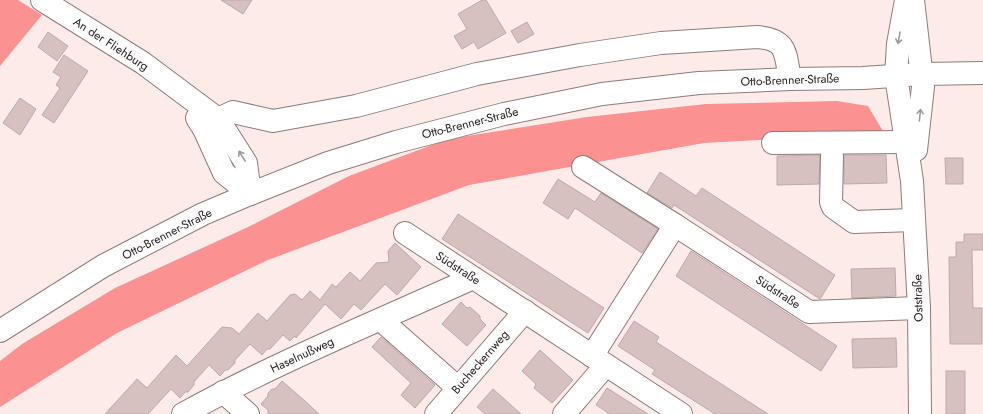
<svg xmlns="http://www.w3.org/2000/svg" width="983" height="414" viewBox="0 0 983 414" font-family="Jost,sans-serif">
	<style>
		.forest { fill: #fb9190 }
		.building { fill: #d6c1c0; stroke: #bea9a8 }
		.lines { fill: none; stroke-linecap: round; stroke-linejoin: round }
		.minor-casing { stroke: #8e7b7a; stroke-width: 24 }
		.major-casing { stroke: #8e7b7a; stroke-width: 24 }
		.minor { stroke: #fff; stroke-width: 22 }
		.major { stroke: #fff; stroke-width: 22 }
		.oneway { stroke: #9f9b9b }
		.labels { text-anchor: middle; dominant-baseline: central; stroke-width: 3; stroke-linejoin: round; paint-order: stroke }
		.street-label { font-size: 12px; fill: #292121; stroke: #fdfdfd }
	</style>
	<rect width="100%" height="100%" fill="#fdebea"/>
	<g class="forest">
		<path d="M 0,0 L 18,0 L 42,15 L 0,66 Z"/>
		<path d="M 837,101 L 868,106 L 884,133 L 704,143 L 469,185 L 268,260 L 117,333 L 0,407 L 0,361 L 22,344 L 115,288 L 246,228 L 349,176 L 448,139 L 587,117 L 706,104 Z"/>
	</g>
	<g class="building">
		<path d="M 221,0 L 252,0 L 243,14 Z"/>
		<path d="M 482,0 L 486,0 L 506,33 L 478,49 L 474,42 L 462,49 L 454,36 L 467,29 L 458,14 Z"/>
		<path d="M 527,22 L 534,34 L 518,43 L 511,31 Z"/>
		<path d="M 48,32 L 68,46 L 57,61 L 38,47 Z"/>
		<path d="M 64,55 L 88,71 L 54,123 L 42,115 L 60,88 L 56,85 L 61,77 L 53,72 Z"/>
		<path d="M 20,98 L 36,109 L 20,135 L 3,123 Z"/>
		<path d="M 820,155 L 819,184 L 777,185 L 777,156 Z"/>
		<path d="M 844,155 L 886,155 L 887,183 L 844,184 Z"/>
		<path d="M 945,158 L 963,158 L 963,184 L 946,184 Z"/>
		<path d="M 660,172 L 696,196 L 702,188 L 835,275 L 820,299 L 674,205 L 672,208 L 647,193 Z"/>
		<path d="M 558,179 L 595,202 L 601,193 L 658,229 L 642,253 L 575,208 L 568,219 L 543,203 Z"/>
		<path d="M 458,214 L 604,308 L 588,333 L 442,239 Z"/>
		<path d="M 964,234 L 983,234 L 983,250 L 972,250 L 973,308 L 982,308 L 982,344 L 950,344 L 949,257 L 956,257 L 956,242 L 964,242 Z"/>
		<path d="M 395,243 L 421,267 L 397,295 L 385,284 L 361,310 L 354,304 L 341,319 L 325,304 L 296,338 L 295,336 L 290,341 L 283,335 L 270,349 L 267,349 L 262,355 L 250,344 L 235,360 L 235,363 L 228,370 L 225,370 L 220,376 L 209,365 L 194,382 L 194,385 L 188,392 L 185,392 L 180,398 L 171,389 L 148,414 L 105,414 L 137,379 L 147,388 L 176,355 L 187,366 L 222,327 L 232,328 L 239,334 L 258,313 L 267,321 L 290,295 L 295,294 L 302,300 L 310,291 L 320,300 L 332,284 L 336,287 L 350,272 L 360,281 L 376,263 L 389,262 L 388,251 Z"/>
		<path d="M 691,251 L 837,346 L 821,371 L 676,276 Z"/>
		<path d="M 895,268 L 896,296 L 852,298 L 851,269 Z"/>
		<path d="M 461,302 L 467,308 L 470,307 L 480,316 L 480,319 L 486,325 L 467,346 L 442,324 Z"/>
		<path d="M 634,321 L 659,337 L 656,342 L 768,414 L 715,414 L 652,374 L 655,370 L 618,346 Z"/>
		<path d="M 381,337 L 435,385 L 415,408 L 401,395 L 411,383 L 372,347 Z"/>
		<path d="M 896,338 L 897,367 L 853,368 L 852,339 Z"/>
		<path d="M 540,350 L 573,380 L 552,403 L 534,388 L 536,384 L 522,371 Z"/>
		<rect x="946" y="371" width="19" height="43"/>
		<path d="M 282,381 L 305,401 L 319,414 L 268,414 L 268,410 L 261,404 L 268,396 L 268,393 L 272,389 L 275,389 Z"/>
		<path d="M 607,388 L 648,414 L 610,414 L 596,405 Z"/>
		<path d="M 493,389 L 521,414 L 485,414 L 477,407 Z"/>
	</g>
	<g class="lines">
		<defs>
			<g id="minor">
				<path d="M 42,0 L 143,63 L 218,119 L 246,163 L 250,194"/>
				<path d="M 906,0 L 898,44 L 896,76 L 912,181 L 919,308 L 920,414"/>
				<path d="M 913,0 L 923,87 L 916,150"/>
				<path d="M 197,118 L 204,129 L 224,173 L 250,194"/>
				<path d="M 204,129 L 218,119 L 233,112 L 273,121 L 356,106 L 477,74 L 580,55 L 661,43 L 757,37 C 788,39 785,54 790,79"/>
				<path d="M 773,143 L 906,142"/>
				<path d="M 832,156 L 831,202 L 833,207 L 854,222 L 914,220"/>
				<path d="M 583,167 L 675,225"/>
				<path d="M 405,233 L 681,414"/>
				<path d="M 381,320 L 458,388"/>
				<path d="M 592,356 L 675,225 L 809,312 L 919,308"/>
				<path d="M 223,392 L 248,414"/>
				<path d="M 183,414 C 277,362 376,322 473,278"/>
				<path d="M 436,414 L 525,311"/>
				<path d="M 564,414 L 606,365"/>
			</g>
			<path id="major" d="M 0,331 L 103,266 L 203,214 L 250,194 L 328,163 L 396,142 L 504,114 L 602,94 L 699,83 L 790,79 L 863,78 L 922,74 L 983,73"/>
		</defs>
		<use href="#minor" class="minor-casing"/>
		<use href="#major" class="major-casing"/>
		<use href="#minor" class="minor"/>
		<use href="#major" class="major"/>
	</g>
	<defs><path id="oneway-shaft" d="M-6 0H5M1.5-3L5.5 0L1.5 3" fill="none" stroke-width="1.6" stroke-linecap="round" stroke-linejoin="round"/></defs>
	<g class="oneway">
		<use href="#oneway-shaft" transform="translate(899 38) rotate(100)"/>
		<use href="#oneway-shaft" transform="translate(920 115) rotate(-84)"/>
		<use href="#oneway-shaft" transform="translate(242 156) rotate(-122)"/>
	</g>
	<g class="labels">
		<g class="street-label">
			<text transform="translate(111 44) rotate(33)">An der Fliehburg</text>
			<text transform="translate(790 80) rotate(-2)">Otto-Brenner-Straße</text>
			<text transform="translate(470 123) rotate(-14)">Otto-Brenner-Straße</text>
			<text transform="translate(167 234) rotate(-27)">Otto-Brenner-Straße</text>
			<text transform="translate(458 268) rotate(33)">Südstraße</text>
			<text transform="translate(778 292) rotate(33)">Südstraße</text>
			<text transform="translate(918 298) rotate(-92)">Oststraße</text>
			<text transform="translate(302 355) rotate(-25)">Haselnußweg</text>
			<text transform="translate(480 362) rotate(-49)">Bucheckernweg</text>
		</g>
	</g>
</svg>
